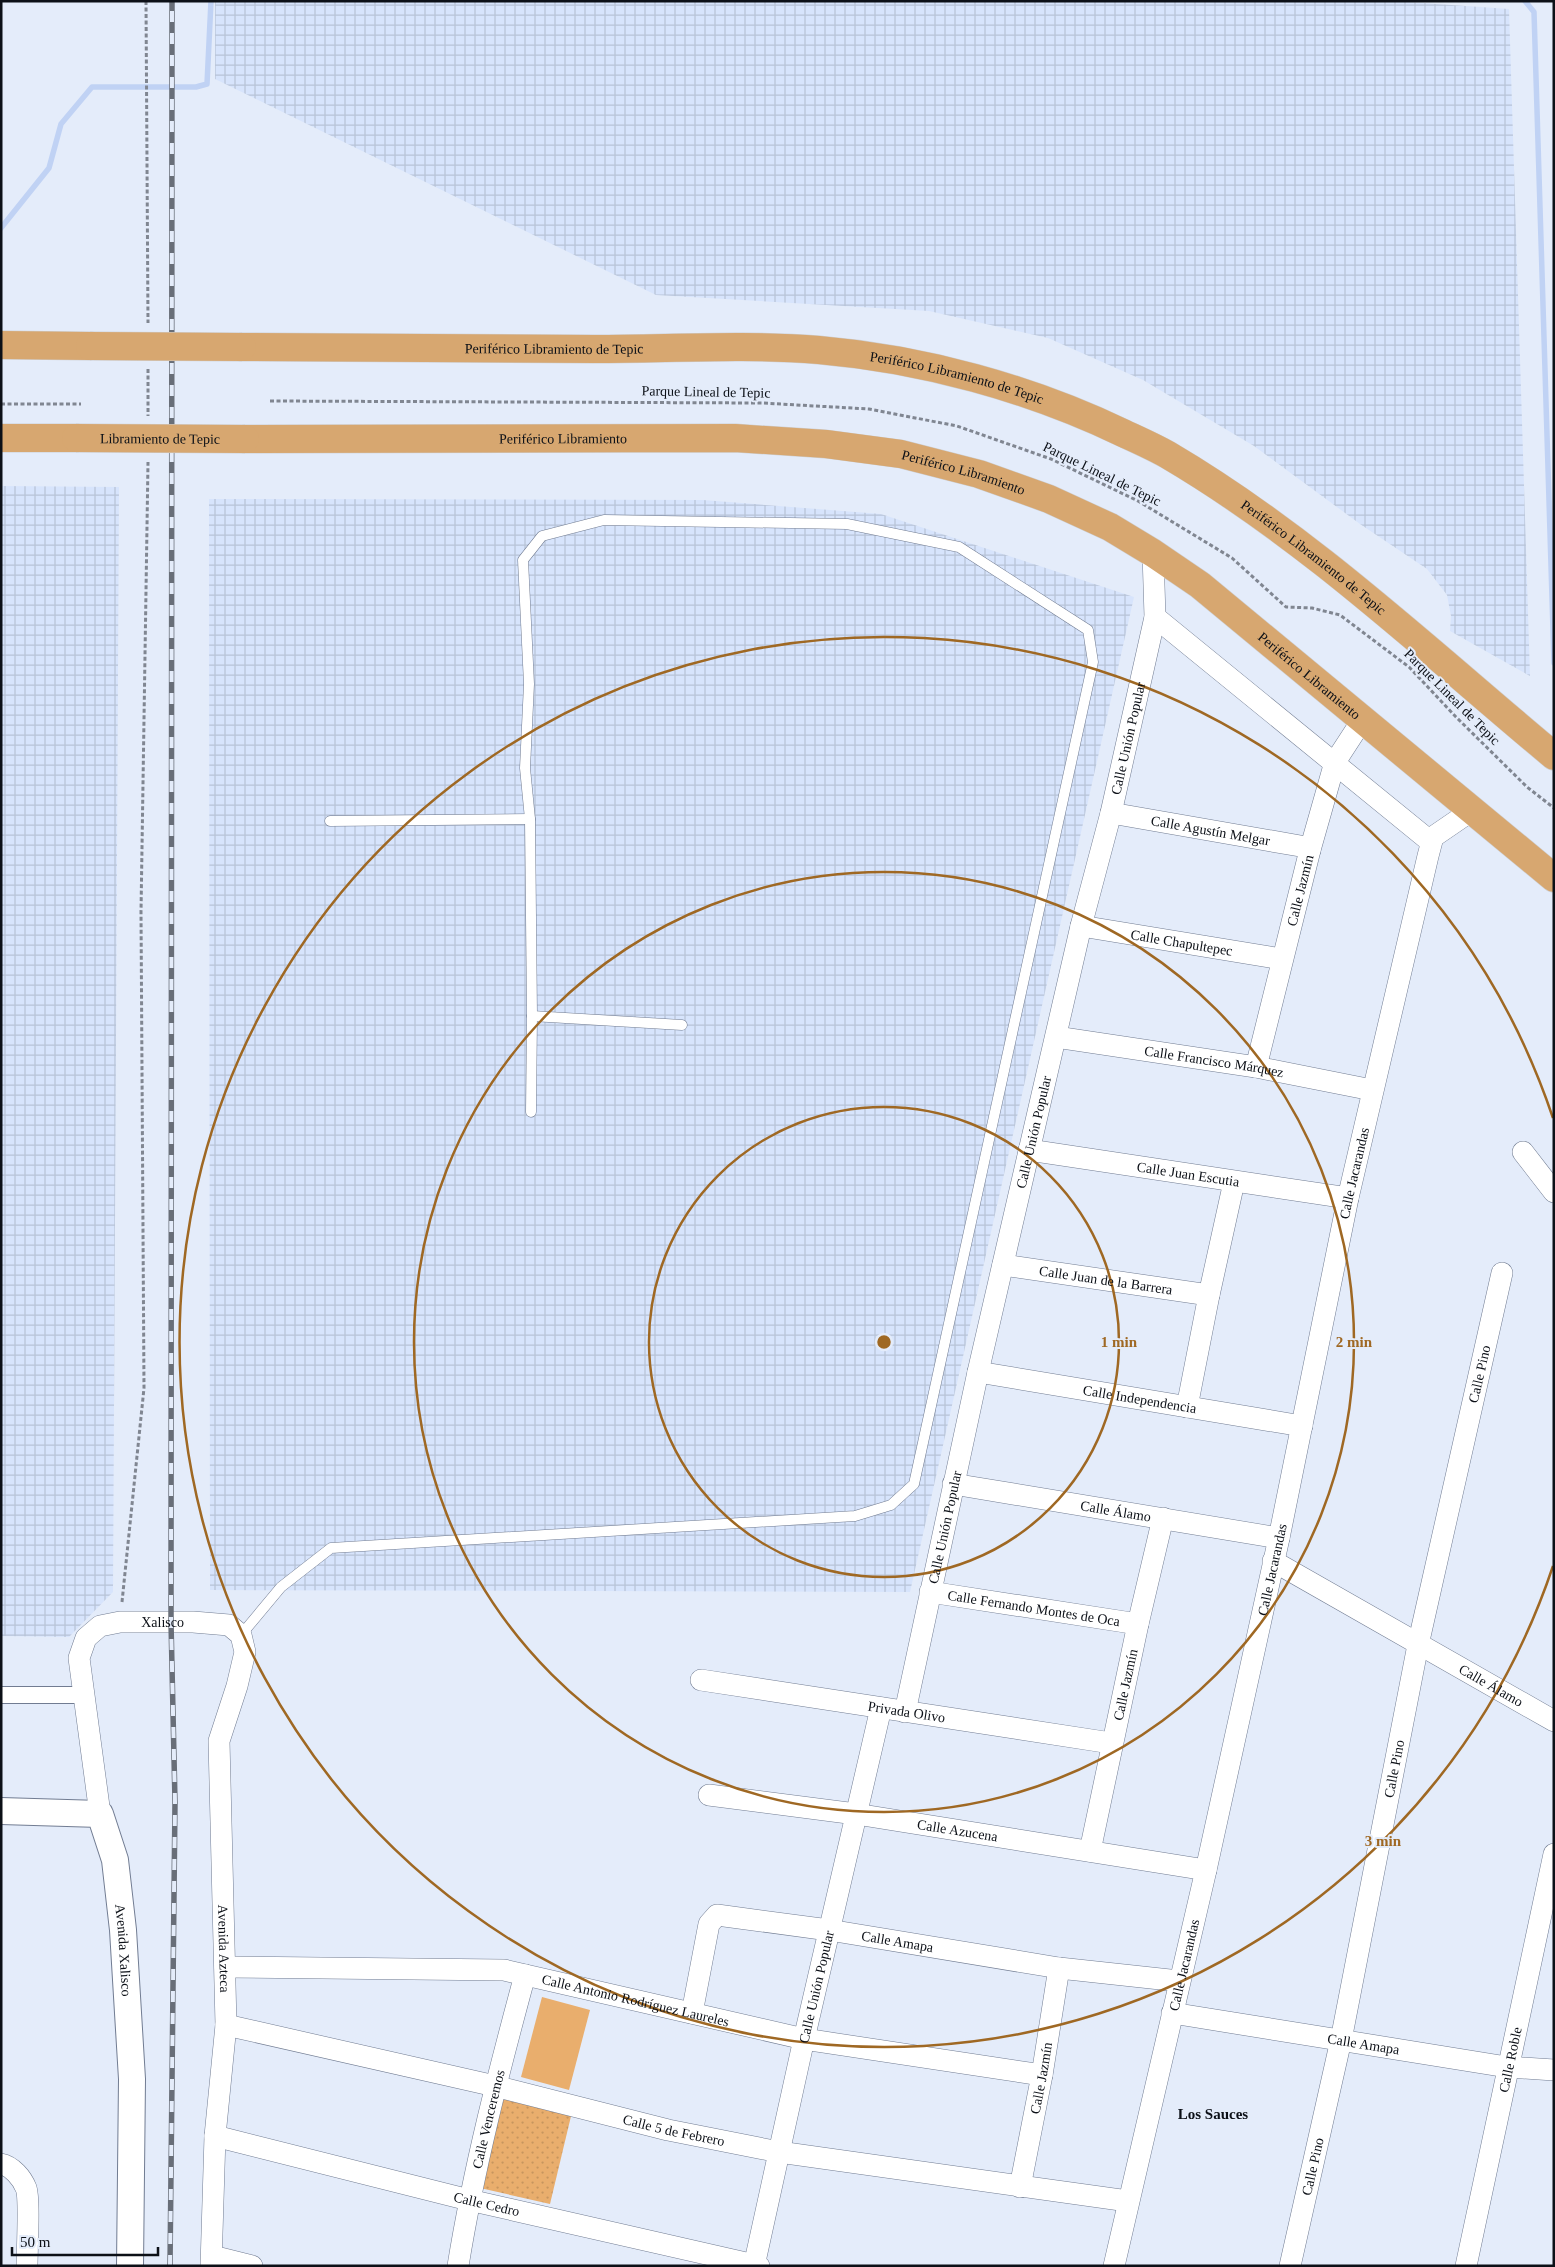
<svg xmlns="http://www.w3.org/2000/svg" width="1555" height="2267" viewBox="0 0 1555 2267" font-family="Georgia,serif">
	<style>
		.industrial { fill: url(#industrial-grid) }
		.green { fill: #e9ae6d }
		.park { fill: url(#park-dots) }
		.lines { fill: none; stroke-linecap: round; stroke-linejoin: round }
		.stream { stroke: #c0d2f4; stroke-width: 5.5 }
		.service-casing { stroke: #717c92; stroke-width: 11 }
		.pedestrian-casing { stroke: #717c92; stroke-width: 18 }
		.minor-casing { stroke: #717c92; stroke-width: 22 }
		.tertiary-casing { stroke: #717c92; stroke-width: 28 }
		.trunk-casing { stroke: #cecfd1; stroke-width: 29 }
		.path { stroke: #808691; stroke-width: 3; stroke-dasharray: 4 2.5; stroke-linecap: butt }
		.service { stroke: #fff; stroke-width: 10 }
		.pedestrian { stroke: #fff; stroke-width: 16 }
		.minor { stroke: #fff; stroke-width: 21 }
		.tertiary { stroke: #fff; stroke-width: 26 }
		.trunk { stroke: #d7a770; stroke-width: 28 }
		.rail-casing { stroke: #686e78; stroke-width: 5.5 }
		.rail { stroke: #e4ecfa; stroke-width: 4; stroke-dasharray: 11; stroke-linecap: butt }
		.trunk-bridge-casing { stroke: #cecfd1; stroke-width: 29; stroke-linecap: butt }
		.trunk-bridge { stroke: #d7a770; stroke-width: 28 }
		.ring { fill: none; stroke: #9f6823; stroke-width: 2.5 }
		.labels { text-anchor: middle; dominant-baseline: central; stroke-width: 4; stroke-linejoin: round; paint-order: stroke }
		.street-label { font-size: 14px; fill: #0c1017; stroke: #e4ecfa }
		.neighbourhood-label { font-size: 15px; font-weight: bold; fill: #0c1017; stroke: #e4ecfa }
		.centre { fill: #9f6823; stroke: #e4ecfa; stroke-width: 2.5 }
		.ring-label { font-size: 15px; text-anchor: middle; font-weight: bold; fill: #9f6823; stroke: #e4ecfa; stroke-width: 4; stroke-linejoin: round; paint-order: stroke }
	</style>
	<defs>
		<pattern id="industrial-grid" width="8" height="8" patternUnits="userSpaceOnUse" patternTransform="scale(1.25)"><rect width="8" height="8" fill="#d7e4fc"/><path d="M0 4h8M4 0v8" fill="none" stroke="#b7c3d7"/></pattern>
		<pattern id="park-dots" width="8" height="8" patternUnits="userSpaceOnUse" patternTransform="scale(1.25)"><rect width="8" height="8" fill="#e9ae6d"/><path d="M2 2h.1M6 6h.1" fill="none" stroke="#c7955e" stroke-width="1.8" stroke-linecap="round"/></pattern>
	</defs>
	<rect width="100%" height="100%" fill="#e4ecfa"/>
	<g class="industrial">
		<path d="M 215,1 L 1394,1 L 1509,9 L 1530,676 L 1450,631 L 1451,616 L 1447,595 L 1427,569 L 1360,524 L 1254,446 L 1143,380 L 1048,338 L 929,311 L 656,295 L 215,79 Z"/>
		<path d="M 1,486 L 119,487 L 113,1592 L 69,1637 L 1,1636 Z"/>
		<path d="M 209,499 L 703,500 L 881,514 L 1134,597 L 910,1592 L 210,1590 Z"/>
	</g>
	<path class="green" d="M 542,1997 L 590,2010 L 569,2090 L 521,2077 Z"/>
	<path class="park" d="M 501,2095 L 572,2112 L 550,2204 L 480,2188 Z"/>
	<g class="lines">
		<g class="stream">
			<path d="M 1525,1 L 1534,12 L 1554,663"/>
			<path d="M 1,228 L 49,168 L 61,124 L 92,87 L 196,87 L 207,84 L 211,1"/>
		</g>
		<defs>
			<g id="service">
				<path d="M 330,821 L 530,819"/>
				<path d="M 532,1016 L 682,1025"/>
				<path d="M 241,1635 L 281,1587 L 331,1548 L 855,1516 L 891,1505 L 914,1484 L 1093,662 L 1088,630 L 959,547 L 847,524 L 604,520 L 542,536 L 523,560 L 529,684 L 525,768 L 530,819 L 532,1016 L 531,1112"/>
			</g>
			<path id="pedestrian" d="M 1,1695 L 84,1695"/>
			<g id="minor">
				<path d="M 1155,617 L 1431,842"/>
				<path id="s1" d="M 1111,813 L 1306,847 L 1310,850"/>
				<path id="s2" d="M 1081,926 L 1282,959"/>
				<path id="s3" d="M 1056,1037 L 1256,1067 L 1372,1090"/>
				<path id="s4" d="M 1256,1067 L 1310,850 L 1335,762 L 1363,719"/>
				<path id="s5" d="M 1029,1150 L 1348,1198"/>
				<path d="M 1523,1152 L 1554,1192"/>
				<path id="s6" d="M 1003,1265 L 1209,1295"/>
				<path id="s7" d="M 978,1372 L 1302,1426"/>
				<path d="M 1187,1407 L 1209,1295 L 1234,1182"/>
				<path id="s8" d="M 953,1484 L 1279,1538"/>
				<path id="s9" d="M 1273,1561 L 1554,1721"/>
				<path id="s10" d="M 930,1592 L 1138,1624"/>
				<path id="s11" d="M 701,1680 L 1111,1743"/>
				<path id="s12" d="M 905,1712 L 978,1372 L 1081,926 L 1111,813 L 1155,617 L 1153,553"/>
				<path id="s13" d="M 709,1795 L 856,1814 L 1206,1870"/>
				<path id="s14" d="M 100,1814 L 79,1658 L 86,1638 L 100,1626 L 120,1622 L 193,1622 L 229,1625 L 241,1635 L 245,1652 L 237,1686 L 219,1741 L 226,2025 L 215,2136 L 211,2266"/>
				<path id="s15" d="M 1090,1851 L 1138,1624 L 1163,1518"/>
				<path id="s16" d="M 225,1967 L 504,1970 L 804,2039 L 1042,2075"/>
				<path id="s17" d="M 692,2013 L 709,1924 L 717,1915 L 829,1930 L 1059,1968 L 1179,1981"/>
				<path id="s18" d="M 1172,2013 L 1507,2067 L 1554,2070"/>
				<path id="s19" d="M 226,2025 L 495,2086 L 668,2130 L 779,2152 L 1128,2201"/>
				<path id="s20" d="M 215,2136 L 469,2200 L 759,2266"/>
				<path d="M 1,2164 C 12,2166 22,2178 26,2188 C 30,2198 27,2251 27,2266"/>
				<path id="s21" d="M 1020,2187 L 1042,2075 L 1059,1968"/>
				<path d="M 212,2256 L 252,2266"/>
				<path id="s22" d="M 458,2266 C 474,2167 499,2071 525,1975"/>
				<path id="s23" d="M 754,2266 L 804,2039 L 881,1708"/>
				<path id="s24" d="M 1114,2266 L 1206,1870 L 1279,1538 L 1348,1198 L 1428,856 L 1433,837 L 1471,811"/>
				<path id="s25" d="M 1290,2266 L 1341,2040 L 1418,1645 L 1502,1273"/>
				<path id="s26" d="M 1466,2266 L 1554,1854"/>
			</g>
			<g id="tertiary">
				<path id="s27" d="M 1,1811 L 100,1814 L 115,1860 L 123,1930 L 132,2079 L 130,2266"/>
			</g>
			<g id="trunk">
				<path d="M 1,345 L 90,346"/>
				<path id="s28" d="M 242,347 C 360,348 478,348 595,349 C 670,349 744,344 819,350 C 923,359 1029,388 1123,433 C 1138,440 1154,447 1168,455 C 1309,538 1429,652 1554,756"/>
				<path d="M 1,438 L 76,438"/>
				<path id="s29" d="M 245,439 L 735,438 L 826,444 L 901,454 L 979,474 L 1049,499 L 1110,527 L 1153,553 L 1200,585 L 1554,878"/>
			</g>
		</defs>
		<use href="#service" class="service-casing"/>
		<use href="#pedestrian" class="pedestrian-casing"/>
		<use href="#minor" class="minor-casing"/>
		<use href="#tertiary" class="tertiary-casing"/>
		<use href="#trunk" class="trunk-casing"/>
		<g class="path">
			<path d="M 146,1 L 148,323"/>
			<path d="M 148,369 L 148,416"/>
			<path d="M 270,401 L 762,403 L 869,409 L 957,426 L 1051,459 L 1138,501 L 1232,558 L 1286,607 L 1312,608 L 1340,615 L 1409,667 L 1456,717 L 1527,787 L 1554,808"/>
			<path d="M 1,404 L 81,404"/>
			<path d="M 122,1602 L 144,1388 L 141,912 L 148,462"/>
		</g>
		<use href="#service" class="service"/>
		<use href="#pedestrian" class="pedestrian"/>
		<use href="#minor" class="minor"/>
		<use href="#tertiary" class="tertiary"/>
		<use href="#trunk" class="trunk"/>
		<defs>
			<path id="rail" d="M 170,2266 L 175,1802 L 171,1622 L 172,1"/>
		</defs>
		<use href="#rail" class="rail-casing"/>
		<use href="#rail" class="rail"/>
		<defs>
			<g id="trunk-bridge">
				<path d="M 90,346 L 242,347"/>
				<path id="s30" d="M 76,438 L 245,439"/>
			</g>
		</defs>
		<use href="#trunk-bridge" class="trunk-bridge-casing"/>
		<use href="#trunk-bridge" class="trunk-bridge"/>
	</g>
	<g class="ring">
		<circle cx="884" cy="1342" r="235"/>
		<circle cx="884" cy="1342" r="470"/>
		<path d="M1553 1566A705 705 0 1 1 1553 1118"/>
	</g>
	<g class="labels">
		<g class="street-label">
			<text stroke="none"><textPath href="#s28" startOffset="312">Periférico Libramiento de Tepic</textPath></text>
			<text stroke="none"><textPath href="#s28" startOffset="718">Periférico Libramiento de Tepic</textPath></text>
			<text transform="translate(706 392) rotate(1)">Parque Lineal de Tepic</text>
			<text stroke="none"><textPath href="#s29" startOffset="318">Periférico Libramiento</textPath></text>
			<text stroke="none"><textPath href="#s30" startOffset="84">Libramiento de Tepic</textPath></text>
			<text stroke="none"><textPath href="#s29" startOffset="722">Periférico Libramiento</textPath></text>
			<text transform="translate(1102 474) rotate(26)">Parque Lineal de Tepic</text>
			<text stroke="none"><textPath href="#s28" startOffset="1122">Periférico Libramiento de Tepic</textPath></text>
			<text stroke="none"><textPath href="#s29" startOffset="1128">Periférico Libramiento</textPath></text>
			<text transform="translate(1452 697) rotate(45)">Parque Lineal de Tepic</text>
			<text stroke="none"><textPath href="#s12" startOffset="999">Calle Unión Popular</textPath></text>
			<text stroke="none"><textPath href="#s1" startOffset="101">Calle Agustín Melgar</textPath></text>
			<text stroke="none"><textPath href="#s4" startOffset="182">Calle Jazmín</textPath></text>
			<text stroke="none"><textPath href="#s2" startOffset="102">Calle Chapultepec</textPath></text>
			<text stroke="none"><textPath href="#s3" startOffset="160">Calle Francisco Márquez</textPath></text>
			<text stroke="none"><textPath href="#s12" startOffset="594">Calle Unión Popular</textPath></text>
			<text stroke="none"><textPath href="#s24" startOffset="1119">Calle Jacarandas</textPath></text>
			<text stroke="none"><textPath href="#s5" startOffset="161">Calle Juan Escutia</textPath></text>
			<text stroke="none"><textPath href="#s6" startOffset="104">Calle Juan de la Barrera</textPath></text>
			<text stroke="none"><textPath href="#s25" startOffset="912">Calle Pino</textPath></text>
			<text stroke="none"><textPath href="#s7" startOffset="164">Calle Independencia</textPath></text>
			<text stroke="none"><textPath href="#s8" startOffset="165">Calle Álamo</textPath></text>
			<text stroke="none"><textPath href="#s12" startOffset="189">Calle Unión Popular</textPath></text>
			<text stroke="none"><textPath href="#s24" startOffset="714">Calle Jacarandas</textPath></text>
			<text stroke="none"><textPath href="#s10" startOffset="105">Calle Fernando Montes de Oca</textPath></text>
			<text stroke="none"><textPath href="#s14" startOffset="260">Xalisco</textPath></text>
			<text stroke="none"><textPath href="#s15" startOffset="170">Calle Jazmín</textPath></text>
			<text stroke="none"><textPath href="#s9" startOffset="251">Calle Álamo</textPath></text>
			<text stroke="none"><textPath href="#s11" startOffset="208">Privada Olivo</textPath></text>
			<text stroke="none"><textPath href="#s25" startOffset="508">Calle Pino</textPath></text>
			<text stroke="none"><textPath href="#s13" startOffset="251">Calle Azucena</textPath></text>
			<text stroke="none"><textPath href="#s17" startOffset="285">Calle Amapa</textPath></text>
			<text stroke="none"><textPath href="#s14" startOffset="660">Avenida Azteca</textPath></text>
			<text stroke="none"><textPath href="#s27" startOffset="238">Avenida Xalisco</textPath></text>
			<text stroke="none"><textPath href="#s24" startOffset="309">Calle Jacarandas</textPath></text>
			<text stroke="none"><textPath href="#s23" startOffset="286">Calle Unión Popular</textPath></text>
			<text stroke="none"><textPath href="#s16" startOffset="414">Calle Antonio Rodríguez Laureles</textPath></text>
			<text stroke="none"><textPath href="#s18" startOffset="194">Calle Amapa</textPath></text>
			<text stroke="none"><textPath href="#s26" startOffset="211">Calle Roble</textPath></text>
			<text stroke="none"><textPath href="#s21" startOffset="111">Calle Jazmín</textPath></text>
			<text stroke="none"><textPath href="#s22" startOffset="150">Calle Venceremos</textPath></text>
			<text stroke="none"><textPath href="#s19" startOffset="460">Calle 5 de Febrero</textPath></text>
			<text stroke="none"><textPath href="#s25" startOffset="102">Calle Pino</textPath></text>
			<text stroke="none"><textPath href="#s20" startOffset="280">Calle Cedro</textPath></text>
		</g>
		<g class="neighbourhood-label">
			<text x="1213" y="2114">Los Sauces</text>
		</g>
	</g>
	<circle cx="884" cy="1342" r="8" class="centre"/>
	<g class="ring-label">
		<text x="1119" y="1347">1 min</text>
		<text x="1354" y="1347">2 min</text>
		<text x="1383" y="1846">3 min</text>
	</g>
	<rect width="1555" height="2267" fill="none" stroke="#0c1017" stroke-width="5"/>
	<path d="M12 2247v8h146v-8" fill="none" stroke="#0c1017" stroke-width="2.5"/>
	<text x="20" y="2247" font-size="15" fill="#0c1017" stroke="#e4ecfa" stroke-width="4" paint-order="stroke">50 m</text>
</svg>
